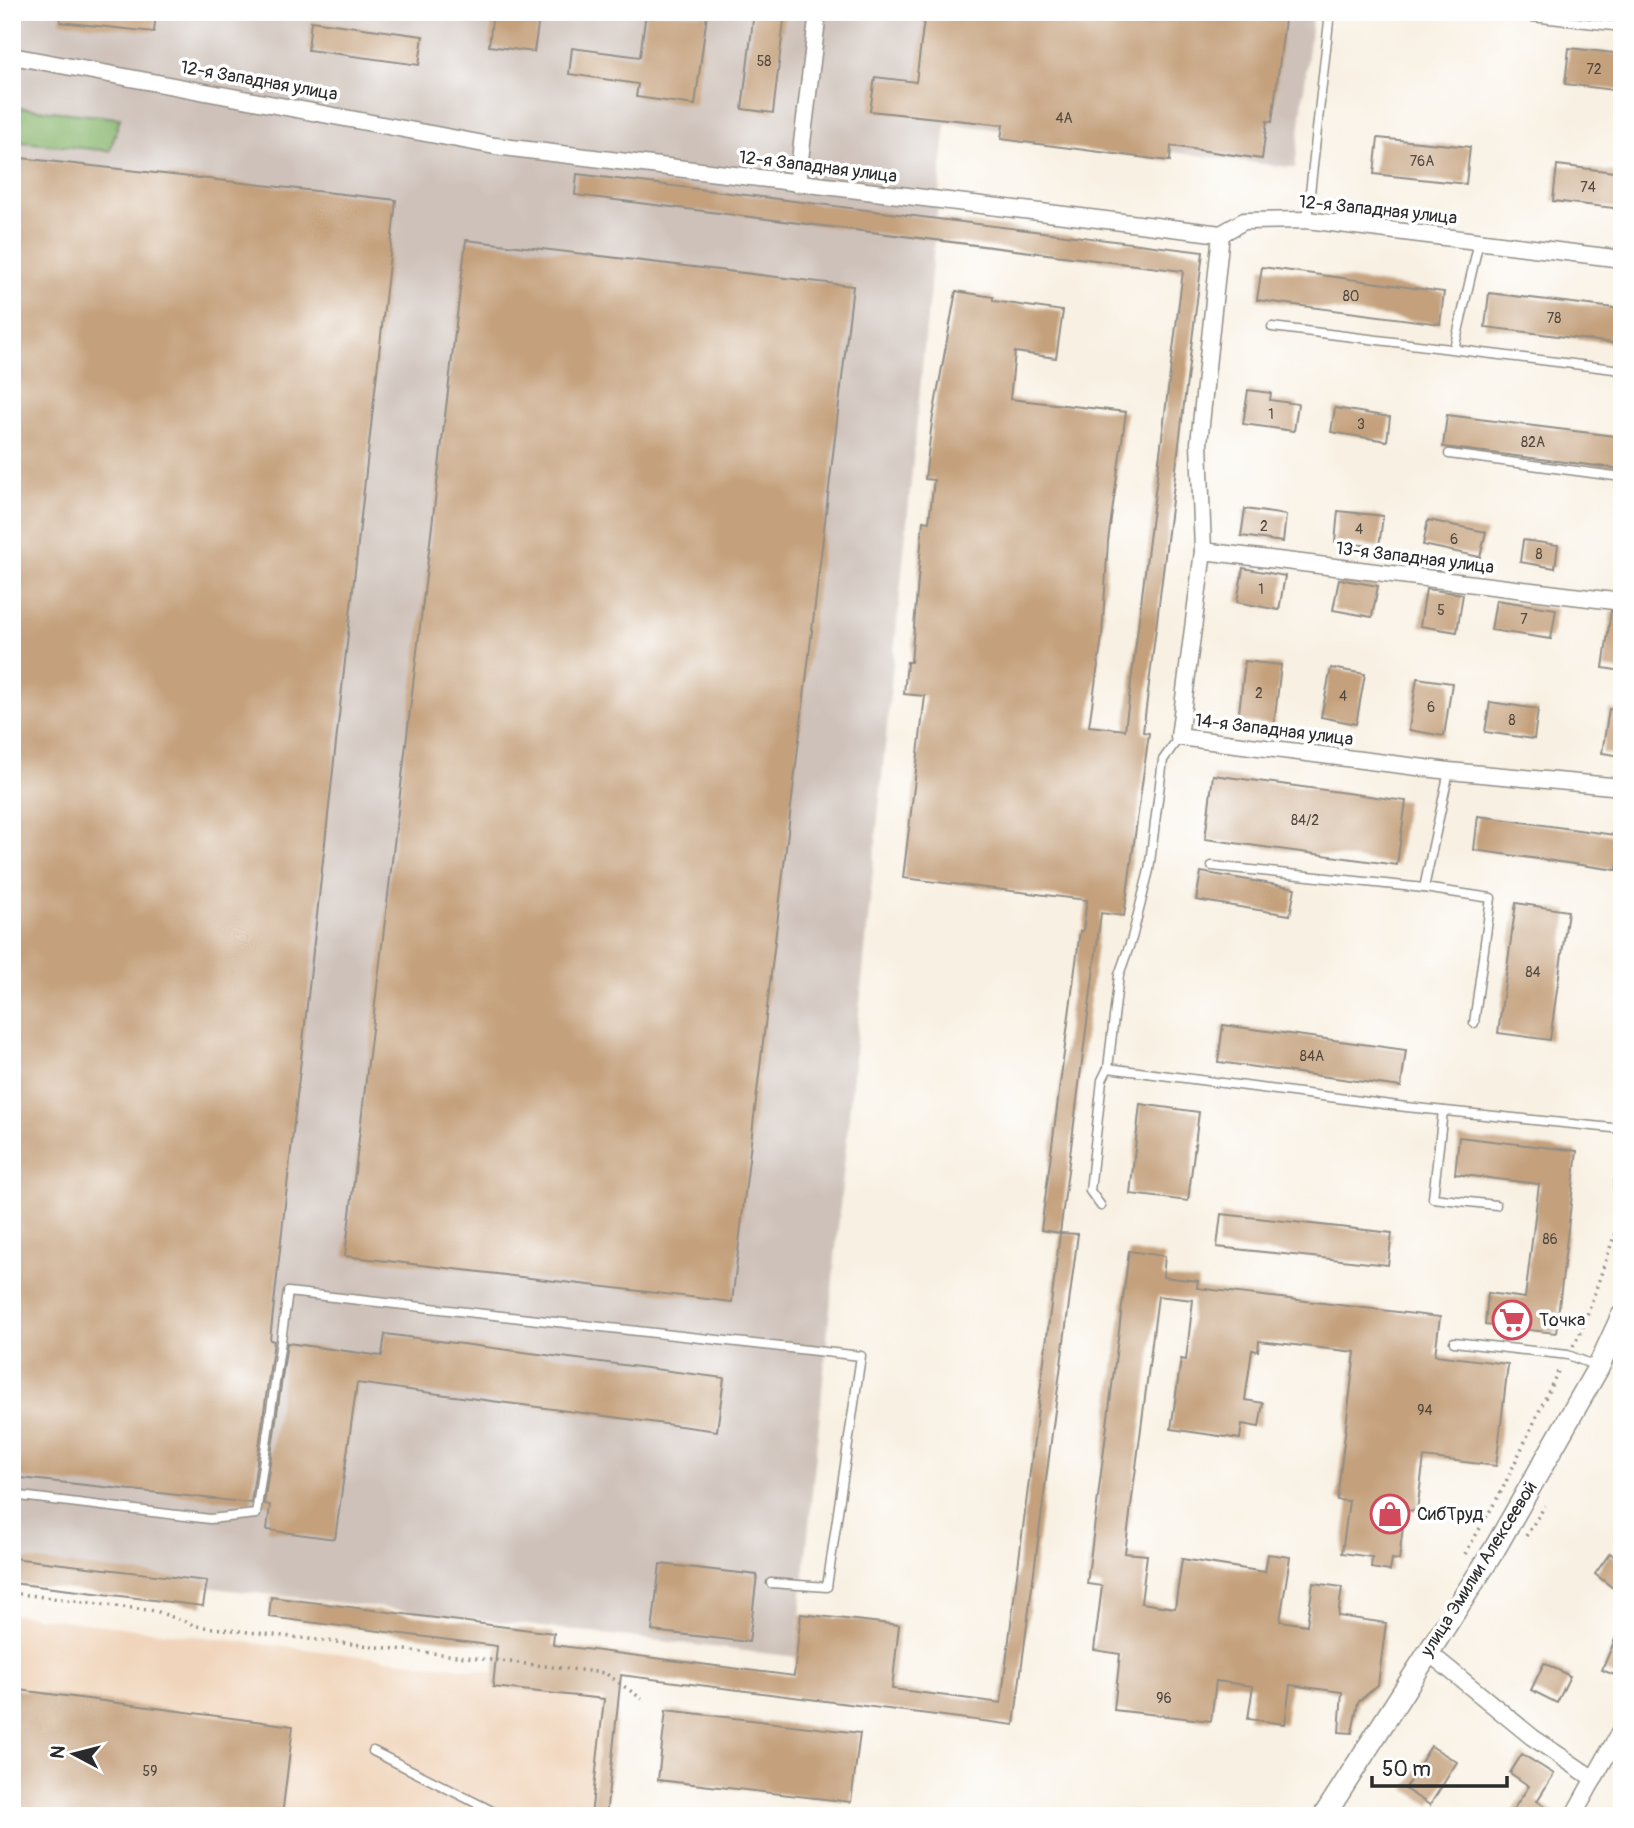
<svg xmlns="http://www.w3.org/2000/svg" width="1634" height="1828" viewBox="0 0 1634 1828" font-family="Pangolin,sans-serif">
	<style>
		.built { fill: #f0d5bc }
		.industrial { fill: #cec1b9 }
		.forest { fill: #88b56d; stroke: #5a704c; stroke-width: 2 }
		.building { fill: #c4a07b }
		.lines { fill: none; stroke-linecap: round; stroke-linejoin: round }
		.service-casing { stroke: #928e86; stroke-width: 11 }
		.minor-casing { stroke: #928e86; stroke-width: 19 }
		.tertiary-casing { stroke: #928e86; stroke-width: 24 }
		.path { stroke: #928e86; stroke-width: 3.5; stroke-dasharray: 2 5; stroke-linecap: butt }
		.service { stroke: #fff; stroke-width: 8 }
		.minor { stroke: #fff; stroke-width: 16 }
		.tertiary { stroke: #fff; stroke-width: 21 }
		.labels { text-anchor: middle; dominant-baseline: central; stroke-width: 7; stroke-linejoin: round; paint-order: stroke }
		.number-label { font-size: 14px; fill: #51483f }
		.street-label { font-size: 18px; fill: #2b2b2b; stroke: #fff }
		.poi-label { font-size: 18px; fill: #2b2b2b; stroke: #fff; text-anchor: start }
	</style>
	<rect width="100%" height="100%" fill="#fff"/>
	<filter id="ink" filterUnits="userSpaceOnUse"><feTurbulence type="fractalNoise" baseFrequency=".0143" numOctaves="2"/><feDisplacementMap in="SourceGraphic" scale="14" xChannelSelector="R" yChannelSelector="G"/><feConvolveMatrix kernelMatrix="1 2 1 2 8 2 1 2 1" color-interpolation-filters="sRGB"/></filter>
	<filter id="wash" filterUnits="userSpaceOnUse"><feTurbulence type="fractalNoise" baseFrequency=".00686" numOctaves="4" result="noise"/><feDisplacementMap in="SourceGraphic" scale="28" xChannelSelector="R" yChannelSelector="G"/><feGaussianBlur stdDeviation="1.57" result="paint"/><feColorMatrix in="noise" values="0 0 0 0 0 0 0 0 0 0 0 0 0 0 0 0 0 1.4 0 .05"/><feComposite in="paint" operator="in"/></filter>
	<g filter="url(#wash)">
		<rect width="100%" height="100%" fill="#f8f0e2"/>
		<path class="built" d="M 12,1614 L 494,1672 L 493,1687 L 604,1699 L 591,1816 L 12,1816 Z"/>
		<path class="industrial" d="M 12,12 L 1313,12 L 1295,168 L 946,123 L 796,1657 L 12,1564 Z"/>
		<path class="forest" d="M 12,107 L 120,118 L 110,151 L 12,141 Z"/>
		<g id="blocks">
			<g class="building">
				<path d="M 61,12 L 156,12 L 154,32 L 60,22 Z"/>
				<path d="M 493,12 L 540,12 L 534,52 L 489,46 Z"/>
				<path d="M 646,12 L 707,15 L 695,105 L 636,97 L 638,84 L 569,74 L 572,48 L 640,57 Z"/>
				<path d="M 754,12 L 785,12 L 773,113 L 742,109 Z"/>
				<path d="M 925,12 L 1286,12 L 1272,122 L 1267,121 L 1262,159 L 1171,146 L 1170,161 L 1001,139 L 1003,125 L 870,111 L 875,77 L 916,82 Z"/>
				<path d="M 311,21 L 423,36 L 419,65 L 308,50 Z"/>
				<path d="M 1569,48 L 1622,54 L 1622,91 L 1565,84 Z"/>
				<path d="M 1378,138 L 1470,147 L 1466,184 L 1374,174 Z"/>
				<path d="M 12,157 L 396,200 L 270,1340 L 274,1341 L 251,1503 L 12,1477 Z"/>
				<path d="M 1557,165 L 1622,173 L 1622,209 L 1553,201 Z"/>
				<path d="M 577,174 L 1203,252 L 1143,732 L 1149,733 L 1124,916 L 1101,913 L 1060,1233 L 1041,1230 L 1080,931 L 1083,931 L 1087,900 L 903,878 L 925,696 L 904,694 L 907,662 L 911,662 L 923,521 L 929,522 L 934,480 L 925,479 L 932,422 L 956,291 L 993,297 L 993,301 L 1063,311 L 1056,358 L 1015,352 L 1010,399 L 1126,412 L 1108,541 L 1102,637 L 1089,726 L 1125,730 L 1183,271 L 575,195 Z"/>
				<path d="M 466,240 L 853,286 L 732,1302 L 345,1256 Z"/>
				<path d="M 1262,267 L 1444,292 L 1440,324 L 1257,300 Z"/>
				<path d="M 1489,293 L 1622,309 L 1622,344 L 1485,327 Z"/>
				<path d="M 1248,390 L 1271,393 L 1270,400 L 1298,404 L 1294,431 L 1243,424 Z"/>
				<path d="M 1335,408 L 1390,417 L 1387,441 L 1331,432 Z"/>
				<path d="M 1447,415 L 1622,437 L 1622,469 L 1443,447 Z"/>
				<path d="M 1245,509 L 1286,515 L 1283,542 L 1241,536 Z"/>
				<path d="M 1338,511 L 1383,516 L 1379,547 L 1335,542 Z"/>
				<path d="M 1428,520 L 1486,532 L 1480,557 L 1423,545 Z"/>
				<path d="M 1523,540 L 1558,545 L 1555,568 L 1520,562 Z"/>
				<path d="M 1243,568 L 1285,576 L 1279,610 L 1237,602 Z"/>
				<path d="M 1339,579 L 1378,586 L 1372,617 L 1333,610 Z"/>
				<path d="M 1426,589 L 1463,594 L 1457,632 L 1420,626 Z"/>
				<path d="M 1496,600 L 1556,609 L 1551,639 L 1491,630 Z"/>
				<path d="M 1611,611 L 1622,612 L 1622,671 L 1603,668 Z"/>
				<path d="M 1245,661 L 1281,665 L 1274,725 L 1238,721 Z"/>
				<path d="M 1331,668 L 1365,674 L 1356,724 L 1321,717 Z"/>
				<path d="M 1417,678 L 1452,683 L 1444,736 L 1409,730 Z"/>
				<path d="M 1490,702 L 1538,709 L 1534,739 L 1485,732 Z"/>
				<path d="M 1609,709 L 1622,711 L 1622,756 L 1602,753 Z"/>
				<path d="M 1213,775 L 1406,801 L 1397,865 L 1205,839 Z"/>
				<path d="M 1478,816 L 1622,836 L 1617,870 L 1474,850 Z"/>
				<path d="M 1201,872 L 1295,888 L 1290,915 L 1196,900 Z"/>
				<path d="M 1516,903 L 1568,911 L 1550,1040 L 1498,1033 Z"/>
				<path d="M 1223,1025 L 1406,1050 L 1401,1087 L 1218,1062 Z"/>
				<path d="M 1140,1104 L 1199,1112 L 1188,1201 L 1130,1194 Z"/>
				<path d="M 1459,1137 L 1577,1151 L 1556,1333 L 1485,1325 L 1488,1293 L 1525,1298 L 1539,1184 L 1455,1174 Z"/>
				<path d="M 1221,1214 L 1392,1233 L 1388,1265 L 1217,1247 Z"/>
				<path d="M 1060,1233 L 1078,1234 L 1014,1725 L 621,1675 L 606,1816 L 591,1816 L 604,1699 L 493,1687 L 497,1646 L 269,1617 L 271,1597 L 554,1633 L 553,1645 L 794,1676 L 801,1614 L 899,1625 L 892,1689 L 1001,1703 Z"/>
				<path d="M 1129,1251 L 1165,1256 L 1163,1277 L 1198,1281 L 1197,1288 L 1440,1317 L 1435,1355 L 1508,1364 L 1496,1466 L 1424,1457 L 1417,1511 L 1405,1510 L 1399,1560 L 1392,1559 L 1390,1571 L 1371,1568 L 1372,1557 L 1342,1553 L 1349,1501 L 1337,1500 L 1355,1352 L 1259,1341 L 1258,1351 L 1252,1350 L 1245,1400 L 1263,1403 L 1259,1427 L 1242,1424 L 1240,1439 L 1171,1429 L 1181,1359 L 1186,1360 L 1193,1300 L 1158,1296 L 1125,1553 L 1147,1555 L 1141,1603 L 1175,1608 L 1182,1559 L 1265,1572 L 1268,1554 L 1290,1557 L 1280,1621 L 1307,1625 L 1313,1583 L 1342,1587 L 1338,1616 L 1386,1623 L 1378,1685 L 1358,1702 L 1352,1733 L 1339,1732 L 1342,1692 L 1290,1685 L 1285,1724 L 1248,1719 L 1253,1686 L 1216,1681 L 1211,1721 L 1114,1710 L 1120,1654 L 1094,1650 L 1102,1586 L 1087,1584 Z"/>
				<path d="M 385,1334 L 724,1378 L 717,1431 L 357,1383 L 335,1539 L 267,1530 L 270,1505 L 264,1504 L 287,1343 L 382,1356 Z"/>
				<path d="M 1610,1553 L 1622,1562 L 1622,1576 L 1613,1588 L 1595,1574 Z"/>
				<path d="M 12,1558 L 207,1581 L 203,1606 L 12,1583 Z"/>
				<path d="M 660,1564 L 757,1575 L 749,1642 L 652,1631 Z"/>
				<path d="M 1622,1623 L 1622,1678 L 1602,1670 Z"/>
				<path d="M 1544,1663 L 1570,1676 L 1557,1703 L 1531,1690 Z"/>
				<path d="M 12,1689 L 293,1726 L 282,1816 L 12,1816 Z"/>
				<path d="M 666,1710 L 860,1733 L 851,1802 L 658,1780 Z"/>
				<path d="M 1431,1746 L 1457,1762 L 1430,1805 L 1405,1789 Z"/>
				<path d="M 1522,1754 L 1554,1774 L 1537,1801 L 1559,1816 L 1509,1816 L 1529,1786 L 1510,1773 Z"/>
			</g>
		</g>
	</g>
	<g filter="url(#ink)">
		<use href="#blocks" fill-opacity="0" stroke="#928e86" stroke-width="2"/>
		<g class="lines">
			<defs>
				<g id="service">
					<path d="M 1486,12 L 1622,27"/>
					<path d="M 1307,220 L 1330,12"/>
					<path d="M 1272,327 L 1622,370"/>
					<path d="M 1454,349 L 1479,241"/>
					<path d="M 1449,454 L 1622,477"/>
					<path d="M 1449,771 L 1424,888 L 1491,898 L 1474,1023"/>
					<path d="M 1212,866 L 1424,888"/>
					<path d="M 1108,1068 L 1119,975 L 1132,938 L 1149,870 L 1163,760 L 1179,737"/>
					<path d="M 1443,1111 L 1433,1198 L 1496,1205"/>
					<path d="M 1618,1187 L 1622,1167"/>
					<path d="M 1101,1206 L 1090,1191 L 1102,1080 L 1108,1068 L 1406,1107 L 1622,1129"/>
					<path d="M 1454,1342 L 1568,1355 L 1596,1366"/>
					<path d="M 12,1495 L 210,1519 L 256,1514 L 288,1292 L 861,1356 L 827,1587 L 771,1583"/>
					<path d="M 373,1751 L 502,1816"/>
				</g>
				<g id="minor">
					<path d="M 12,56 L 495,146 L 1221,234 L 1244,221 L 1307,220 L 1622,259"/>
					<path d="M 797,184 L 818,12"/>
					<path d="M 1221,234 L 1199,443 L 1203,551 L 1179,737 L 1449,771 L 1622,787"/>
					<path d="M 1203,551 L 1622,602"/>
					<path d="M 1428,1652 L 1532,1737 L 1594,1779"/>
					<path d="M 1573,1816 L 1622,1728"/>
				</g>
				<path id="tertiary" d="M 1324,1816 L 1494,1550 L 1598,1368 L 1622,1316"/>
			</defs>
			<use href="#service" class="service-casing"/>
			<use href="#minor" class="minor-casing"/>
			<use href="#tertiary" class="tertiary-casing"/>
			<g class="path">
				<path d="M 1573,1346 L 1582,1330 L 1622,1213"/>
				<path d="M 1526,1536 L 1545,1506"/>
				<path d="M 1465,1554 L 1502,1490 L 1560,1367"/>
				<path d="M 12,1593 L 156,1611 L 196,1626 L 605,1673 L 642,1699"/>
			</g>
			<use href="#service" class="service"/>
			<use href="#minor" class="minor"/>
			<use href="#tertiary" class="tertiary"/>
		</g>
	</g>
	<defs>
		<symbol id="supermarket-ring" viewBox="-11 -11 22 22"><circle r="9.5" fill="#fff" stroke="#d1495b" stroke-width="1.5"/><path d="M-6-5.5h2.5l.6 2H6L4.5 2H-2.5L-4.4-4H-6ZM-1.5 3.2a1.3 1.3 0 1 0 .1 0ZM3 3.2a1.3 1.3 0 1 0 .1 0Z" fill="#d1495b"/></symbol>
		<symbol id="shop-ring" viewBox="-11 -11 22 22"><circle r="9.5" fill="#fff" stroke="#d1495b" stroke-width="1.5"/><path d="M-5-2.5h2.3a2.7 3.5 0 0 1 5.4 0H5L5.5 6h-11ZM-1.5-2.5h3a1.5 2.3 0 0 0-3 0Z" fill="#d1495b"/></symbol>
	</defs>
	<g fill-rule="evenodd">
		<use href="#supermarket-ring" x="1490" y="1298" width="44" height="44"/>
		<use href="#shop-ring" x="1368" y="1492" width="44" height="44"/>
	</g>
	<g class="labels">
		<g class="number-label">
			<text x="764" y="61">58</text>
			<text x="1594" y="69">72</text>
			<text x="1064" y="118">4А</text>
			<text x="1422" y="161">76А</text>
			<text x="1588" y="187">74</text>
			<text x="1351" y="296">80</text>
			<text x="1554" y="318">78</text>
			<text x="1271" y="414">1</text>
			<text x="1361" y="424">3</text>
			<text x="1533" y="442">82А</text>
			<text x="1264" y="526">2</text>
			<text x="1359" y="529">4</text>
			<text x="1454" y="539">6</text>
			<text x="1539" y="554">8</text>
			<text x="1261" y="589">1</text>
			<text x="1441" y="610">5</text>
			<text x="1524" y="619">7</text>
			<text x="1259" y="693">2</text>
			<text x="1343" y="696">4</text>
			<text x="1431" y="707">6</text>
			<text x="1512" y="720">8</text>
			<text x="1305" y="820">84/2</text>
			<text x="1533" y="972">84</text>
			<text x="1312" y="1056">84А</text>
			<text x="1550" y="1239">86</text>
			<text x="1425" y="1410">94</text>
			<text x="1164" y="1698">96</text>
			<text x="150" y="1771">59</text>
		</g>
		<g class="street-label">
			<text transform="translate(259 81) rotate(10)">12-я Западная улица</text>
			<text transform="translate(818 167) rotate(7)">12-я Западная улица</text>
			<text transform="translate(1378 210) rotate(6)">12-я Западная улица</text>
			<text transform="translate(1415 558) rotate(7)">13-я Западная улица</text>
			<text transform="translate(1274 730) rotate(7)">14-я Западная улица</text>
			<text transform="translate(1479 1569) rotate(-58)">улица Эмилии Алексеевой</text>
		</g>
		<g class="poi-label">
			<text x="1539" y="1320">Точка</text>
			<text x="1417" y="1514">СибТруд</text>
		</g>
	</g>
	<rect width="1634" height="1828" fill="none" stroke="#fff" stroke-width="42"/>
	<g transform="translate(74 1754) rotate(277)" stroke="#ffffff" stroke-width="5" paint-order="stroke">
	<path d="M0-5L12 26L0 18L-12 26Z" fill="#2b2b2b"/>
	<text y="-10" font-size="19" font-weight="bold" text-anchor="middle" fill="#2b2b2b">N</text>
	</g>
	<path d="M1372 1776v10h135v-10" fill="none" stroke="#2b2b2b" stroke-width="3.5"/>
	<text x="1382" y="1776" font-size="21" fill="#2b2b2b" stroke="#ffffff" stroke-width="5" paint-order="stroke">50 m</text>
</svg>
